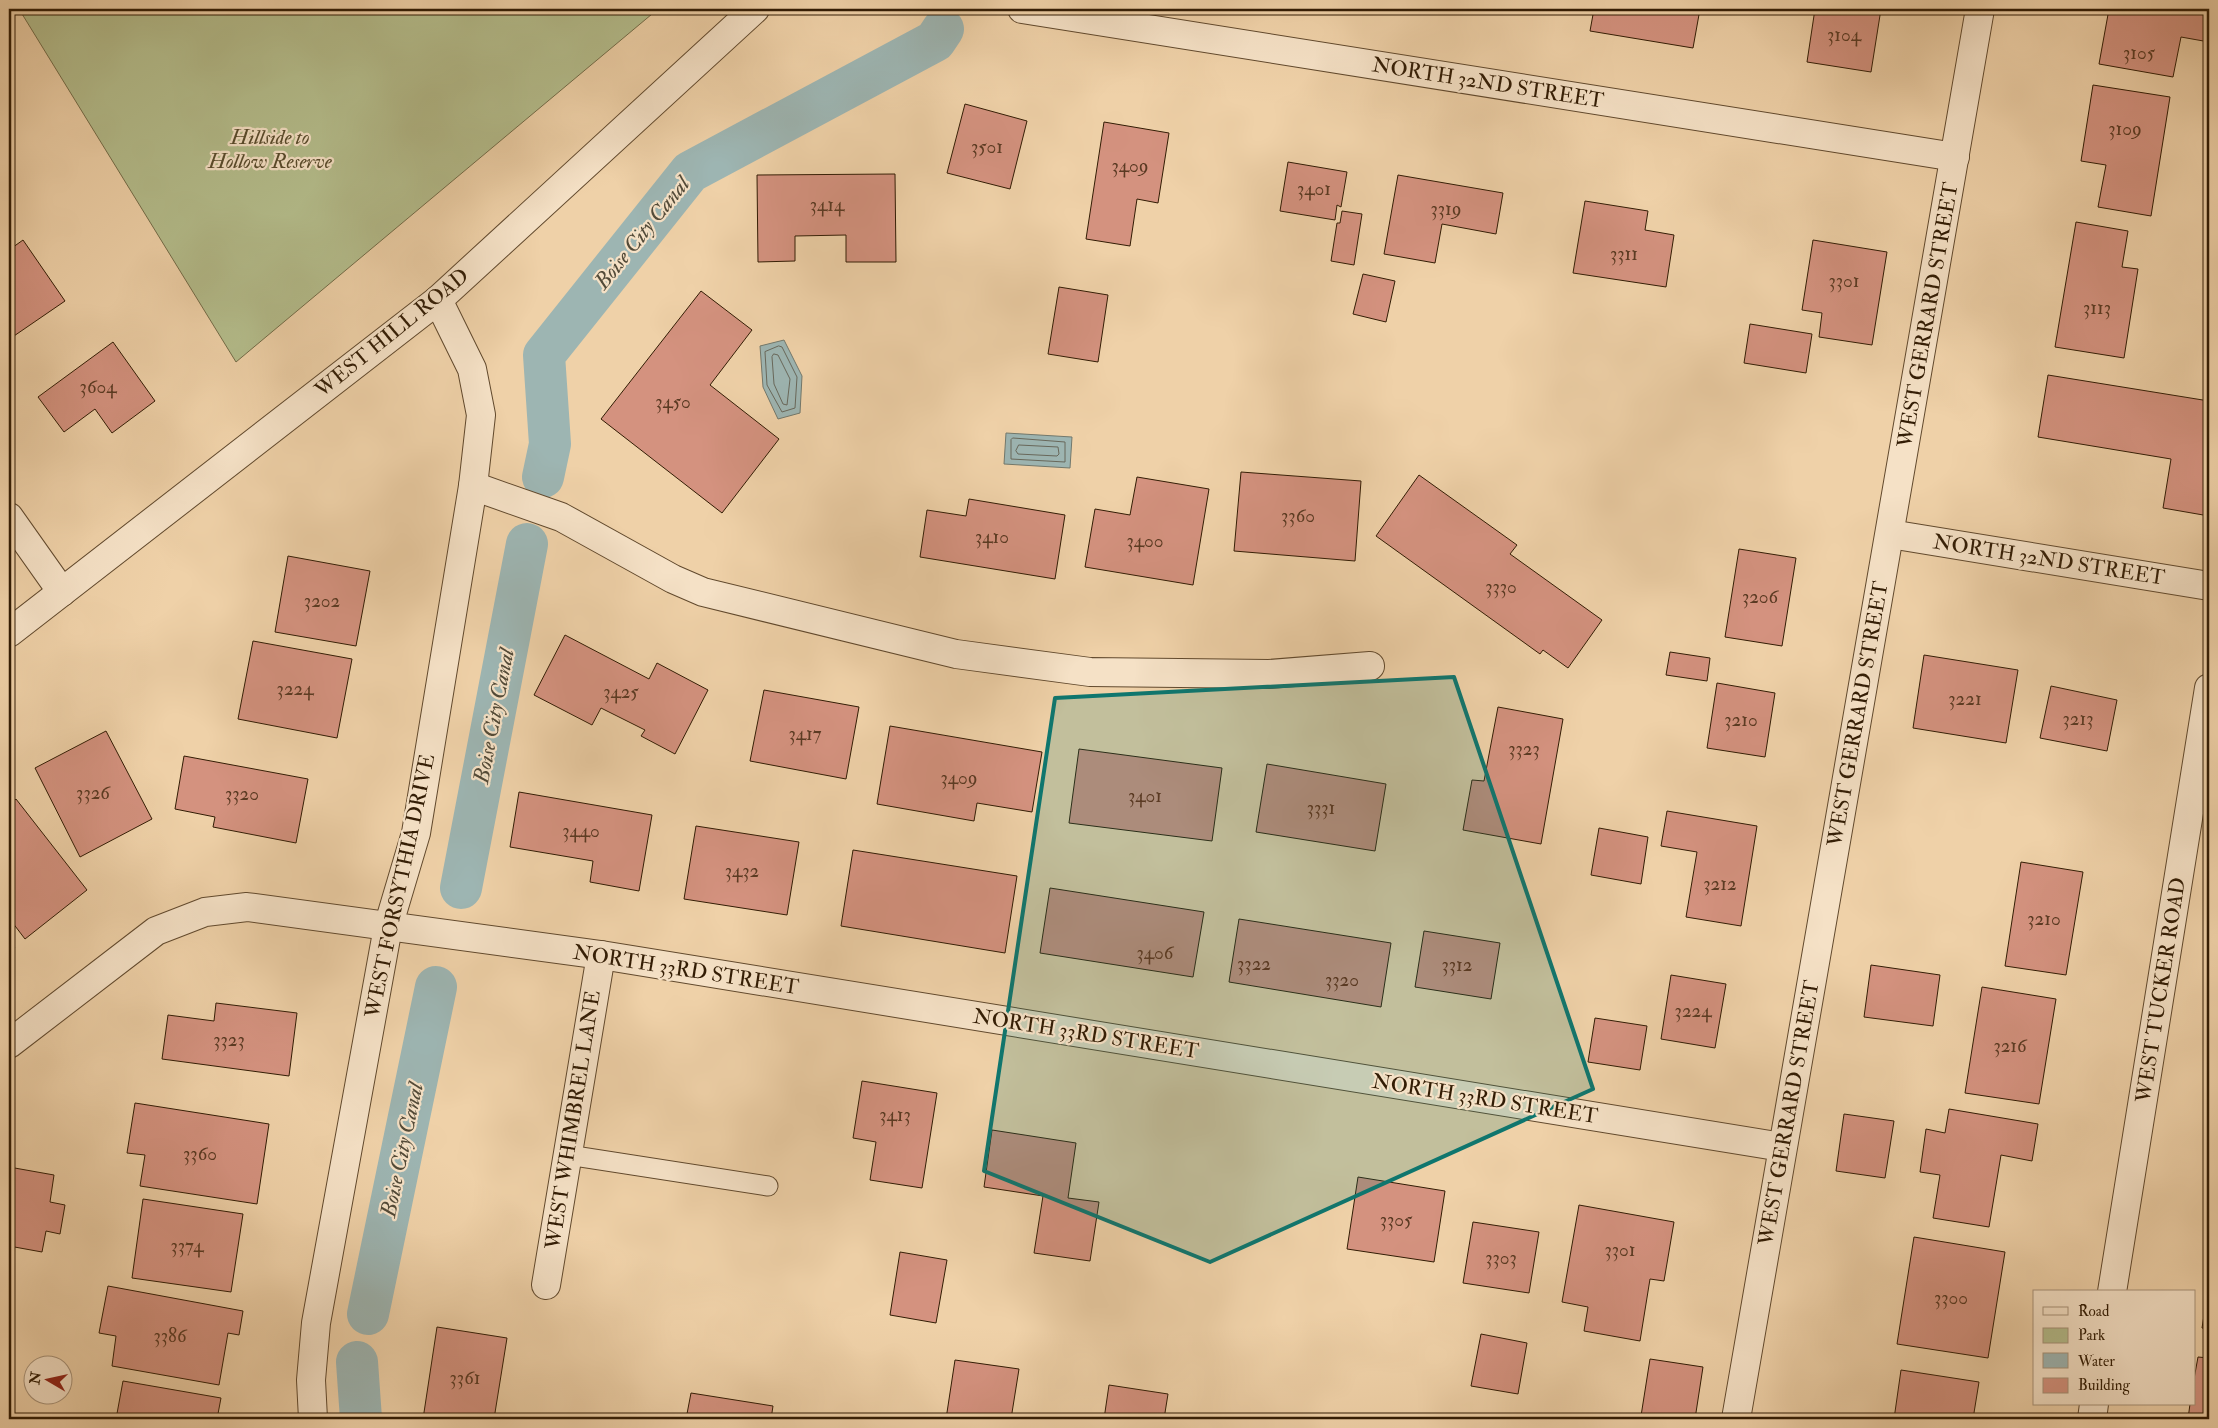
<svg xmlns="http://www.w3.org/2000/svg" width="2218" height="1428" viewBox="0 0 2218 1428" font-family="'IM FELL Double Pica',serif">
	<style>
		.green { fill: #b4bd8c; stroke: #736c48 }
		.water { fill: #9db5b2; stroke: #72786c }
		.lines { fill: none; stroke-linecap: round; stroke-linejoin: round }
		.shore { stroke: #68685b; stroke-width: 1 }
		.canal { stroke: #9db5b2; stroke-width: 42 }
		.building { fill: #d4927f; stroke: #321c04 }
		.service-casing { stroke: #61492d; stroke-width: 21 }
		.minor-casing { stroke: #61492d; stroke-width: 30 }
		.tertiary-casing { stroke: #61492d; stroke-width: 30 }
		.service { stroke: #f5e1c6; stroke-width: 19 }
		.minor { stroke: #f5e1c6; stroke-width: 28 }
		.tertiary { stroke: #f5e1c6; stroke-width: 28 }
		.marked { fill: #0f766e; fill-opacity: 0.2; stroke: #0f766e; stroke-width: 4; stroke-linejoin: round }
		.labels { text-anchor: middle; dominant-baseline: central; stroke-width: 4.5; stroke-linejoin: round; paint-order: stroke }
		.number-label { font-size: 19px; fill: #5a3a23 }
		.street-label { font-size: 21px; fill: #321c04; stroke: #f5e1c6 }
		.park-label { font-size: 21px; font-style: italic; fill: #594c2d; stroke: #f5e1c6 }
		.water-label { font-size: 22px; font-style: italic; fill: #524a38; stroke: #f5e1c6 }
	</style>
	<rect width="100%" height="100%" fill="#efd1a8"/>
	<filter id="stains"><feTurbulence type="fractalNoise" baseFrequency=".004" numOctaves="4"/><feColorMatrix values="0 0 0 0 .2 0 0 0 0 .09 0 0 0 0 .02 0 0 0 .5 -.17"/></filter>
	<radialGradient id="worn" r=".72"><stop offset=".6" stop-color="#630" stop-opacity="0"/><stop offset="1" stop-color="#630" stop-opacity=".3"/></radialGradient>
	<path class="green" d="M 19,9 L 658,9 L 236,362 Z"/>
	<g class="water">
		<path d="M 784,340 L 802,376 L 800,413 L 778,419 L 763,387 L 760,346 Z"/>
		<path d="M 1006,433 L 1072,437 L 1070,468 L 1004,464 Z"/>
	</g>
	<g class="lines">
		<g class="shore">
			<path d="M 779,346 L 782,347 L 797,377 L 795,408 L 782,412 L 767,385 L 765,352 Z"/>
			<path d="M 774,354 L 778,355 L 790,379 L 787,405 L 783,404 L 774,384 L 772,357 Z"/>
			<path d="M 1013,438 L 1065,442 L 1065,462 L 1011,459 L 1011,440 Z"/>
			<path d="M 1019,445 L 1058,447 L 1059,454 L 1057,456 L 1018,454 L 1016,451 Z"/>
		</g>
		<g class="canal">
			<path d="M 543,477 L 550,444 L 544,355 L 690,172 L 935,41 L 943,29"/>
			<path d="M 461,888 L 527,544"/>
			<path d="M 368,1314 L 436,987"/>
			<path d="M 357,1362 L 361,1419"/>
		</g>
	</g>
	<g class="building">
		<path d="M 1529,9 L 1550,9 L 1549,12 Z"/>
		<path d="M 1594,9 L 1700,9 L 1693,48 L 1590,31 Z"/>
		<path d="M 1815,9 L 1881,9 L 1871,72 L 1807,62 Z"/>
		<path d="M 2109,9 L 2209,9 L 2209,42 L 2181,37 L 2173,77 L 2099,64 Z"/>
		<path d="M 2093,85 L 2170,97 L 2151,216 L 2098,207 L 2106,165 L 2081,161 Z"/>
		<path d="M 965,104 L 1027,121 L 1010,189 L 947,173 Z"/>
		<path d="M 1104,122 L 1169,133 L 1158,203 L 1137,199 L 1130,246 L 1086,239 Z"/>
		<path d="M 1288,162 L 1347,172 L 1341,207 L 1337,205 L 1335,220 L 1280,211 Z"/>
		<path d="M 895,174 L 896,262 L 846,262 L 846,235 L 795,236 L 795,261 L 758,262 L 757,175 Z"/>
		<path d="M 1398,175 L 1503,193 L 1496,234 L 1442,224 L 1435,263 L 1384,254 Z"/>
		<path d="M 1585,201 L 1648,211 L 1645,230 L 1674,235 L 1666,287 L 1573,273 Z"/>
		<path d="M 1342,211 L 1362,214 L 1354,265 L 1331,261 L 1337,223 L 1340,223 Z"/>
		<path d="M 2076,222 L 2128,231 L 2122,267 L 2138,269 L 2124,358 L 2055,347 Z"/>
		<path d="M 23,240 L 65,301 L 11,338 L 9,335 L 9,250 Z"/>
		<path d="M 1813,240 L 1887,252 L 1872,345 L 1819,337 L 1822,313 L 1802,310 Z"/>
		<path d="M 1363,274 L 1395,281 L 1386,322 L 1353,314 Z"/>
		<path d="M 1059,287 L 1108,295 L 1098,362 L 1048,354 Z"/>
		<path d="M 701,291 L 752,330 L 710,385 L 779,439 L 722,513 L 601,419 Z"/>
		<path d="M 1750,324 L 1812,334 L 1806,373 L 1744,363 Z"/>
		<path d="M 113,342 L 155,401 L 112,433 L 95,409 L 64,432 L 38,397 Z"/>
		<path d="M 2048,375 L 2209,401 L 2209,516 L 2163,508 L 2171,459 L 2038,437 Z"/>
		<path d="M 1241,472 L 1361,481 L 1355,561 L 1234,551 Z"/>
		<path d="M 1419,475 L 1517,545 L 1510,554 L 1602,620 L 1568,668 L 1543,650 L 1540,654 L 1376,536 Z"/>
		<path d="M 1137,477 L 1209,489 L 1193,585 L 1085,567 L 1095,509 L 1130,515 Z"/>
		<path d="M 969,499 L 1065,515 L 1055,579 L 920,557 L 927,510 L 966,516 Z"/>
		<path d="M 1739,549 L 1796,558 L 1782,646 L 1725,637 Z"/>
		<path d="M 288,556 L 370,571 L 356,646 L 275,632 Z"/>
		<path d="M 565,635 L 649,679 L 657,663 L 708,690 L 675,754 L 641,736 L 645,730 L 601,708 L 592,725 L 534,695 Z"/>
		<path d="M 253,641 L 352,659 L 337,738 L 238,719 Z"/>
		<path d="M 1670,652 L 1710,658 L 1707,681 L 1666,675 Z"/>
		<path d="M 1924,655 L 2018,670 L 2006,743 L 1913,728 Z"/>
		<path d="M 1717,683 L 1775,693 L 1765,757 L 1707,748 Z"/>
		<path d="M 2051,686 L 2117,700 L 2107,751 L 2040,738 Z"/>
		<path d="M 764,690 L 859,707 L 846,779 L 750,761 Z"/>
		<path d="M 1498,707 L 1563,719 L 1541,844 L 1463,830 L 1472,780 L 1484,781 Z"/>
		<path d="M 890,726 L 1042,752 L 1032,812 L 977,803 L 974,821 L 877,804 Z"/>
		<path d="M 106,731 L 152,819 L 80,857 L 35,768 Z"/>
		<path d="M 1079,749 L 1222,768 L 1212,841 L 1069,823 Z"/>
		<path d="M 184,756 L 308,779 L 296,843 L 213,827 L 215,817 L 175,809 Z"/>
		<path d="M 1267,764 L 1386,784 L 1375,851 L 1256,832 Z"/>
		<path d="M 519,792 L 652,815 L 639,891 L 590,882 L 593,861 L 510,847 Z"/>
		<path d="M 16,799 L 87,890 L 25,939 L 9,918 L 9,805 Z"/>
		<path d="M 1667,811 L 1757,826 L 1741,926 L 1686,917 L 1697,852 L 1661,846 Z"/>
		<path d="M 696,826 L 799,842 L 787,915 L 684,899 Z"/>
		<path d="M 1599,828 L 1648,837 L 1641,884 L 1591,875 Z"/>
		<path d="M 853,850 L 1017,876 L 1005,953 L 841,926 Z"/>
		<path d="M 2021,862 L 2083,872 L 2066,975 L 2005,966 Z"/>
		<path d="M 1050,888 L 1204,912 L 1193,977 L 1040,953 Z"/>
		<path d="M 1239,919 L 1391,943 L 1381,1007 L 1229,982 Z"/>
		<path d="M 1424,931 L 1500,943 L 1491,999 L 1415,987 Z"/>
		<path d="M 9,941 L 15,948 L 9,953 Z"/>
		<path d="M 1871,965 L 1940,975 L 1933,1026 L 1864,1017 Z"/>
		<path d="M 1671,975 L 1726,984 L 1715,1048 L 1661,1039 Z"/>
		<path d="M 1982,987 L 2056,999 L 2039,1104 L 1965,1093 Z"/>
		<path d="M 216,1003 L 297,1013 L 289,1076 L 162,1059 L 168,1015 L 214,1021 Z"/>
		<path d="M 1595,1018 L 1647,1026 L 1640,1070 L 1588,1062 Z"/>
		<path d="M 862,1081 L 937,1093 L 922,1188 L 870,1180 L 876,1142 L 853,1138 Z"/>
		<path d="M 135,1103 L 269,1124 L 257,1204 L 140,1186 L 145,1155 L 127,1153 Z"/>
		<path d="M 1949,1109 L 2038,1124 L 2032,1161 L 2001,1155 L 1989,1227 L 1933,1218 L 1940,1175 L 1920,1172 L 1926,1129 L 1945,1133 Z"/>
		<path d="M 1844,1114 L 1894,1121 L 1885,1178 L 1836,1171 Z"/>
		<path d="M 992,1130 L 1076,1143 L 1068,1198 L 1099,1202 L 1090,1261 L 1034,1253 L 1043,1196 L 984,1187 Z"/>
		<path d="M 9,1167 L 54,1175 L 50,1202 L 65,1205 L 60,1234 L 46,1231 L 42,1252 L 9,1246 Z"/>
		<path d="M 1358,1177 L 1445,1191 L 1434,1262 L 1347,1249 Z"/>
		<path d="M 143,1199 L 243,1214 L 231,1292 L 132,1278 Z"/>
		<path d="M 1579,1205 L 1674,1222 L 1664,1281 L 1650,1279 L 1640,1341 L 1584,1331 L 1588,1307 L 1562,1302 Z"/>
		<path d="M 1473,1222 L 1539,1232 L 1529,1293 L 1463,1283 Z"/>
		<path d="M 1914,1237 L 2005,1252 L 1988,1358 L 1897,1344 Z"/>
		<path d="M 900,1252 L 947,1260 L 936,1323 L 890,1315 Z"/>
		<path d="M 2209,1284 L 2209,1329 L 2202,1328 Z"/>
		<path d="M 108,1286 L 243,1311 L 239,1335 L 228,1333 L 219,1385 L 112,1366 L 116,1336 L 99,1333 Z"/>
		<path d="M 437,1327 L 507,1338 L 494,1419 L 423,1419 Z"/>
		<path d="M 1481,1334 L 1527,1343 L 1518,1394 L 1471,1386 Z"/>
		<path d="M 2198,1357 L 2209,1358 L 2209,1419 L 2188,1419 L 2190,1404 L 2194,1404 L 2194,1379 Z"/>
		<path d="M 1650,1359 L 1703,1367 L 1695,1419 L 1661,1419 L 1641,1416 Z"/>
		<path d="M 955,1360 L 1019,1369 L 1011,1419 L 946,1419 Z"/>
		<path d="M 1901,1370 L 1979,1382 L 1973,1419 L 1894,1419 Z"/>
		<path d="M 123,1381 L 221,1398 L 217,1419 L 116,1419 Z"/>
		<path d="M 1109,1385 L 1168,1394 L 1164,1419 L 1104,1419 Z"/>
		<path d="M 691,1393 L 773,1406 L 771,1419 L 686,1419 Z"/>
	</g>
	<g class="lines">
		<defs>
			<path id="service" d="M 568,1155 L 768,1186"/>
			<g id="minor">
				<path d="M 1022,9 L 1955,157"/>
				<path d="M 473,486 L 561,517 L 673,579 L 703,592 L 956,654 L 1090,672 L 1269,674 L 1370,666"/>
				<path d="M 9,517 L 62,592"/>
				<path d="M 1890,534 L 2209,586"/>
				<path d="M 9,1044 L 156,931 L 205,912 L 247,907 L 601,955 L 1782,1147"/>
				<path d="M 546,1285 L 601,955"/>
				<path d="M 2112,1292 L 2209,688"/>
				<path d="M 313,1419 L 311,1380 L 316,1323 L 388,927 L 416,833 L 473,486 L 481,415 L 472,369 L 438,300"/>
				<path d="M 1736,1419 L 1980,9"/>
				<path d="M 2092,1419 L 2094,1404"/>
			</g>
			<path id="tertiary" d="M 9,633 L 438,300 L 755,9"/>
		</defs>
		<use href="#service" class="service-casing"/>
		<use href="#minor" class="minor-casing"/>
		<use href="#tertiary" class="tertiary-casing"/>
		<use href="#service" class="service"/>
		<use href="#minor" class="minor"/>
		<use href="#tertiary" class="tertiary"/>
	</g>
	<path class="marked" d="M 1454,677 L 1593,1089 L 1210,1262 L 984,1171 L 1055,698 Z"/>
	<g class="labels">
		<g class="number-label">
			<text x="1844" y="35">3104</text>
			<text x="2139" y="53">3105</text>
			<text x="2125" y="129">3109</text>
			<text x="987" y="147">3501</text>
			<text x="1130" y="166">3409</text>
			<text x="1314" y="189">3401</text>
			<text x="827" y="205">3414</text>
			<text x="1446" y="209">3319</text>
			<text x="1624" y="254">3311</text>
			<text x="1844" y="281">3301</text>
			<text x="2097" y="308">3113</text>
			<text x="98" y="387">3604</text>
			<text x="673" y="402">3450</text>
			<text x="1298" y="516">3360</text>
			<text x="992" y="537">3410</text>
			<text x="1145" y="541">3400</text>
			<text x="1501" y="587">3330</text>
			<text x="1760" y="597">3206</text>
			<text x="322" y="601">3202</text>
			<text x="295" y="689">3224</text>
			<text x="621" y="692">3425</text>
			<text x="1965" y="699">3221</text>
			<text x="2078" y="719">3213</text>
			<text x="1741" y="720">3210</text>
			<text x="805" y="734">3417</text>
			<text x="1524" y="749">3323</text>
			<text x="959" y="778">3409</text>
			<text x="93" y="793">3326</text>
			<text x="242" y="794">3320</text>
			<text x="1145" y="796">3401</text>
			<text x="1321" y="808">3331</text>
			<text x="581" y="831">3440</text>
			<text x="742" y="871">3432</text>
			<text x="1720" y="884">3212</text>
			<text x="2044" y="919">3210</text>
			<text x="1155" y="953">3406</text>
			<text x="1254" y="964">3322</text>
			<text x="1457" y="965">3312</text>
			<text x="1342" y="980">3320</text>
			<text x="1693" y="1011">3224</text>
			<text x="229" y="1040">3323</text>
			<text x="2010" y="1046">3216</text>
			<text x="895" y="1115">3413</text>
			<text x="200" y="1154">3360</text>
			<text x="1396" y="1220">3305</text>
			<text x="187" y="1246">3374</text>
			<text x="1620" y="1250">3301</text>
			<text x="1501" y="1258">3303</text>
			<text x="1951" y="1298">3300</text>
			<text x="170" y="1336">3386</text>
			<text x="465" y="1378">3361</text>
		</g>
		<g class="street-label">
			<text transform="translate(1488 83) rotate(9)">NORTH 32ND STREET</text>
			<text transform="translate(1928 315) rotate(-80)">WEST GERRARD STREET</text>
			<text transform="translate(392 333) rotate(-39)">WEST HILL ROAD</text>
			<text transform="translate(2049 560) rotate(9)">NORTH 32ND STREET</text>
			<text transform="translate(1858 714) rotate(-80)">WEST GERRARD STREET</text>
			<text transform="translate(400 886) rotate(-78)">WEST FORSYTHIA DRIVE</text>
			<text transform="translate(686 970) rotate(9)">NORTH 33RD STREET</text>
			<text transform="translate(2161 990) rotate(-81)">WEST TUCKER ROAD</text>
			<text transform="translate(1086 1034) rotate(9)">NORTH 33RD STREET</text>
			<text transform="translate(1485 1099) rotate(9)">NORTH 33RD STREET</text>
			<text transform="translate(1789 1113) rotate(-80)">WEST GERRARD STREET</text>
			<text transform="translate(573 1120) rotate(-81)">WEST WHIMBREL LANE</text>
		</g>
		<g class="park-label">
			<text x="270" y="137">Hillside to<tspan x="270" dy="24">Hollow Reserve</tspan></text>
		</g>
		<g class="water-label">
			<text transform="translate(642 233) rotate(-51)">Boise City Canal</text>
			<text transform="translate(494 716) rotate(-79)">Boise City Canal</text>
			<text transform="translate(402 1150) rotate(-78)">Boise City Canal</text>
		</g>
	</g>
	<rect width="2218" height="1428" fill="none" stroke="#efd1a8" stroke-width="30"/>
	<rect x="10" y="10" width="2198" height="1408" fill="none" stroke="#321c04" stroke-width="2.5"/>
	<rect x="15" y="15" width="2188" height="1398" fill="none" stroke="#321c04"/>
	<rect x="2033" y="1290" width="162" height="115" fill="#f5e1c6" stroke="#a79278"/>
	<rect x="2043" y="1307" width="25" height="8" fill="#f5e1c6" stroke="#a79278"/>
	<text x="2078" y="1316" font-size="15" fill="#321c04">Road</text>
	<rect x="2043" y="1328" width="25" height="15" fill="#b4bd8c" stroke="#a79278"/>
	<text x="2078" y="1340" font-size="15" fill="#321c04">Park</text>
	<rect x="2043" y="1353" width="25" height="15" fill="#9db5b2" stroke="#a79278"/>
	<text x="2078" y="1366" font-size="15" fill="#321c04">Water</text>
	<rect x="2043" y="1378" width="25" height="15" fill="#d4927f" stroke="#a79278"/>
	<text x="2078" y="1390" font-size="15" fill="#321c04">Building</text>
	<g transform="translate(48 1380) rotate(279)"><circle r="24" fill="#f5e1c6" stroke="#a79278"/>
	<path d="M0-4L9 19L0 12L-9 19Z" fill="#8f2418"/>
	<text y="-8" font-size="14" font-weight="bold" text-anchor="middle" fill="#321c04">N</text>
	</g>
	<rect width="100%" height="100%" filter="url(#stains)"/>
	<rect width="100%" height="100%" fill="url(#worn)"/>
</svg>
